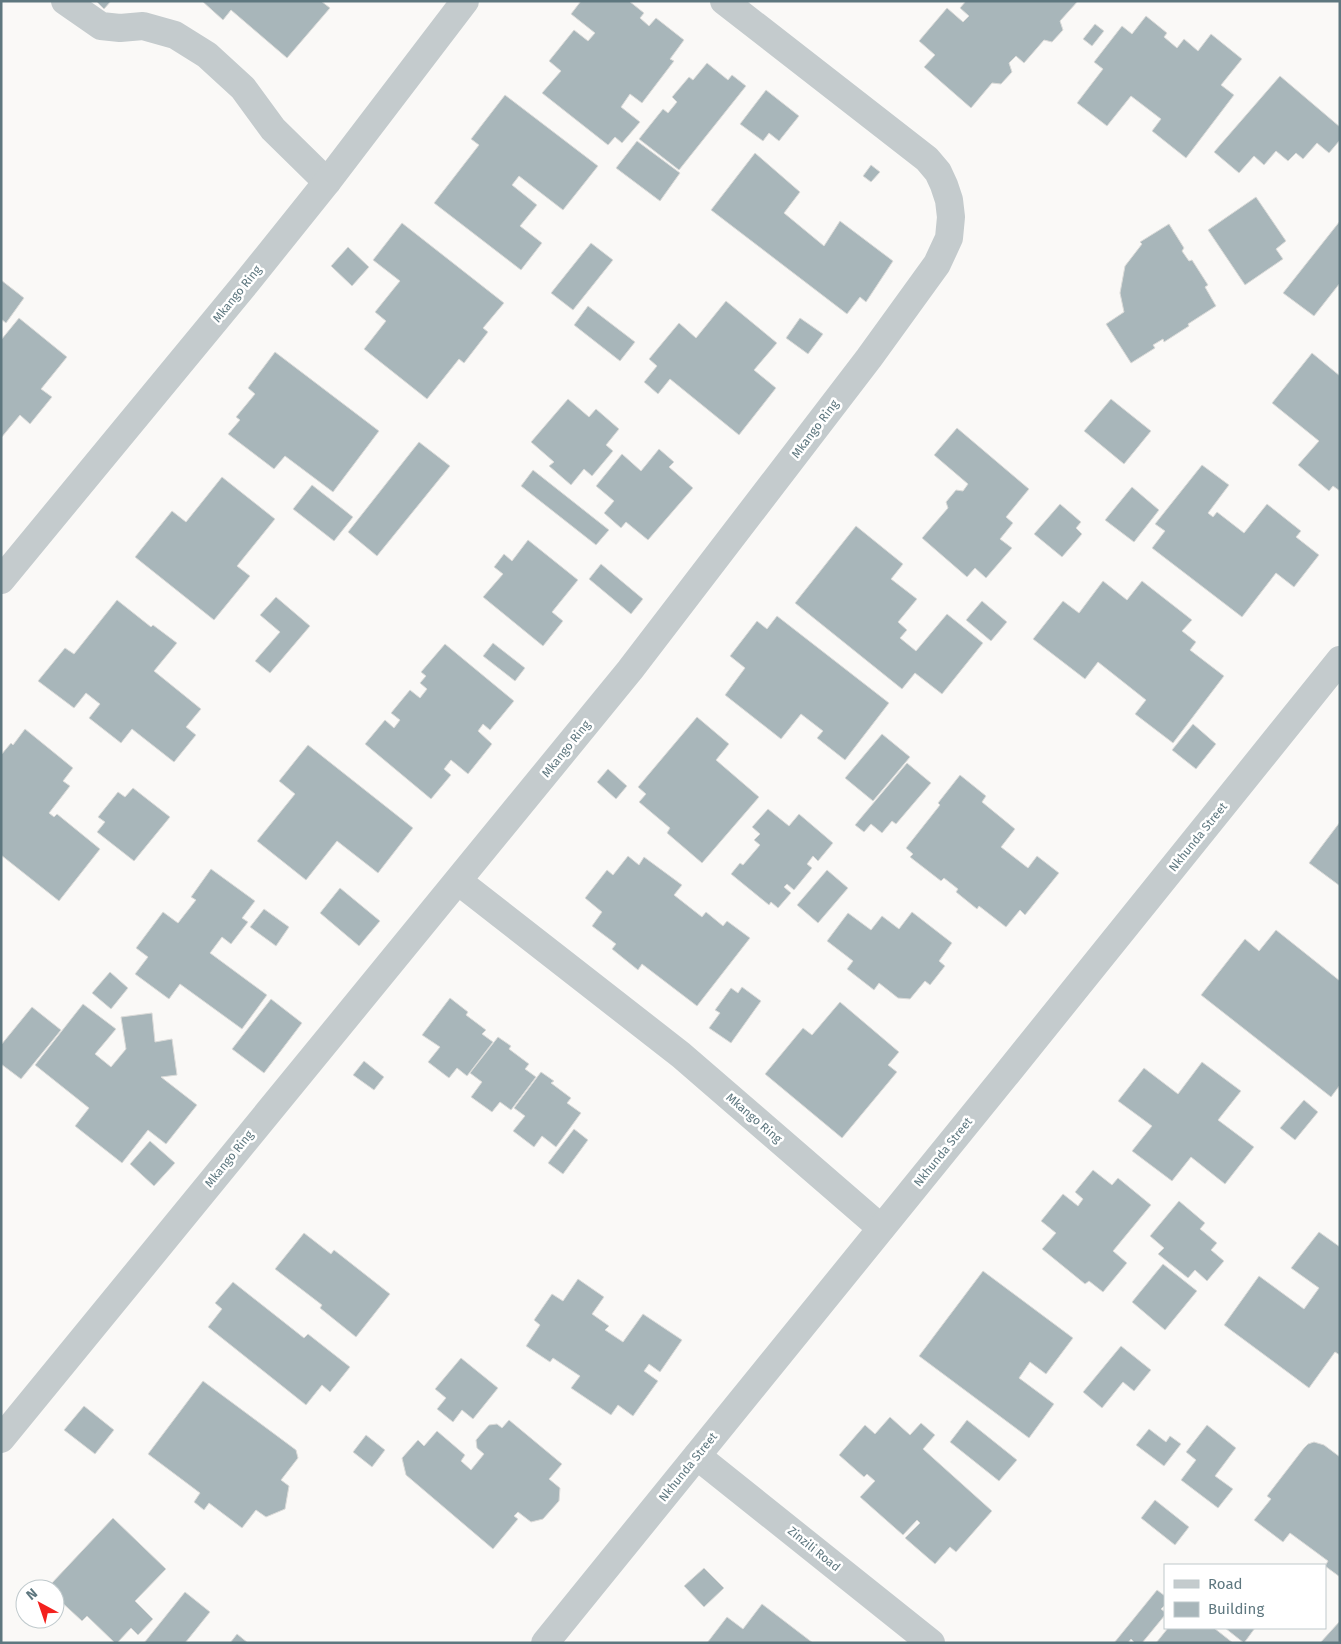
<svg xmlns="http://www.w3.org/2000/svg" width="1341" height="1644" viewBox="0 0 1341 1644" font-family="'Fira Sans',sans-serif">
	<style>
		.building { fill: #a8b6ba; stroke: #dbdbd9 }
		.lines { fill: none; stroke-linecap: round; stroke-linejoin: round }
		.minor { stroke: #c4cbcd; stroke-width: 28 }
		.labels { text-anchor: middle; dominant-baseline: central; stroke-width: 5; stroke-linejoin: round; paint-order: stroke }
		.street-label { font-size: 12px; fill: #5e777f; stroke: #fff }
	</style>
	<rect width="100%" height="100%" fill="#faf9f7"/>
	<g class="building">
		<path d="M 96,1 L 111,1 L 104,9 Z"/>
		<path d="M 202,1 L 321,1 L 330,8 L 287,58 L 231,10 L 223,20 Z"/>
		<path d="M 581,1 L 629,1 L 644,13 L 640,18 L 649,26 L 656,18 L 684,40 L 670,59 L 674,61 L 642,103 L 630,94 L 621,107 L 640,122 L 622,143 L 615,137 L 608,145 L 542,93 L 561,71 L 549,61 L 574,30 L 588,41 L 595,33 L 571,14 Z"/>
		<path d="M 966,1 L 1078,1 L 1060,21 L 1063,30 L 1052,42 L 1044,40 L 1024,63 L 1016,56 L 1009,63 L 1012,72 L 1001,84 L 992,83 L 971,108 L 924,67 L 935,55 L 919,41 L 947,8 L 963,22 L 969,16 L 960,8 Z"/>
		<path d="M 1146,16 L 1167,33 L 1164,37 L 1177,48 L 1184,39 L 1198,51 L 1211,34 L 1242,59 L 1221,85 L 1234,95 L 1186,158 L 1152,131 L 1161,119 L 1131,96 L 1107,126 L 1077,103 L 1103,69 L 1094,62 L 1122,26 L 1132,34 Z"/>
		<path d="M 1095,24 L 1104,31 L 1092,46 L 1083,39 Z"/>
		<path d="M 707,63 L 728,80 L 732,75 L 746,86 L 679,170 L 639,139 L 663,109 L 668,113 L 677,102 L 672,97 L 689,77 L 693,80 Z"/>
		<path d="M 1280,76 L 1340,127 L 1340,140 L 1329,153 L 1317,143 L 1303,159 L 1296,153 L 1288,161 L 1276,151 L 1264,165 L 1254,156 L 1239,173 L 1214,152 Z"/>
		<path d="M 766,90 L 799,116 L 779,141 L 769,133 L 763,141 L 740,124 Z"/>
		<path d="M 505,95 L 598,166 L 563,210 L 519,176 L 512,185 L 537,205 L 520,226 L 542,243 L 521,270 L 434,203 L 479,145 L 471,139 Z"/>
		<path d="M 637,141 L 680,173 L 660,201 L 616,168 Z"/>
		<path d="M 755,153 L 800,192 L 784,213 L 824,246 L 840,221 L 893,261 L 866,302 L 860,297 L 847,314 L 711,210 Z"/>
		<path d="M 871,165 L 880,172 L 871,182 L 863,176 Z"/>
		<path d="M 1256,197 L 1286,241 L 1276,249 L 1283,259 L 1245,285 L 1208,230 Z"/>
		<path d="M 1340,221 L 1340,283 L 1314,316 L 1283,293 Z"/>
		<path d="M 402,223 L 504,303 L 483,328 L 488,332 L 464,363 L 459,359 L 427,399 L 364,349 L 386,321 L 375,312 L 400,281 L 373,260 Z"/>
		<path d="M 1169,224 L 1184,248 L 1182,251 L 1189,261 L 1192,260 L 1208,285 L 1205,287 L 1216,306 L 1188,324 L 1189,326 L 1164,342 L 1163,339 L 1153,345 L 1155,348 L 1131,363 L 1106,324 L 1124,312 L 1120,293 L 1125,266 L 1142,244 L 1140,242 Z"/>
		<path d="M 591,243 L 613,260 L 573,310 L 551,293 Z"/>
		<path d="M 348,247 L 369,267 L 352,286 L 331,266 Z"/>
		<path d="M 1,280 L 24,298 L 6,323 L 1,319 Z"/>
		<path d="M 726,301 L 777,343 L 754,370 L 776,388 L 739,435 L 670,379 L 658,394 L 644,382 L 657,366 L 649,359 L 679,323 L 696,338 Z"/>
		<path d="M 588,306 L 635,342 L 620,361 L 574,325 Z"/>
		<path d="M 19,318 L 67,357 L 41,389 L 52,397 L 30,424 L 20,415 L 1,438 L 1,340 Z"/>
		<path d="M 800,318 L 823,334 L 808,354 L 786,338 Z"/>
		<path d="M 275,352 L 379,431 L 333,492 L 285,456 L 274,469 L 228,434 L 240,420 L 236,417 L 255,394 L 248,388 Z"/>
		<path d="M 1312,353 L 1340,376 L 1340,491 L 1333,486 L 1329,491 L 1298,465 L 1319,441 L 1272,403 Z"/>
		<path d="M 568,399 L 589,417 L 596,409 L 619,429 L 606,445 L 613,451 L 592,476 L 584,469 L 571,485 L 549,466 L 554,462 L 531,442 Z"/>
		<path d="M 1111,399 L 1151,431 L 1124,464 L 1084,431 Z"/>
		<path d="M 957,428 L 1029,489 L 1006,517 L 1013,523 L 1000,539 L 1012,548 L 986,578 L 975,568 L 967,577 L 922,538 L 948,508 L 946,502 L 956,490 L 963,491 L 968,484 L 934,455 Z"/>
		<path d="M 419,442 L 450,466 L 377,556 L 348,532 Z"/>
		<path d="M 659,449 L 674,462 L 669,467 L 693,488 L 648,540 L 626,522 L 621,528 L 604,513 L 614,501 L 596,486 L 622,454 L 641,471 Z"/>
		<path d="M 1202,465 L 1229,485 L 1208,513 L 1213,517 L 1217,512 L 1244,533 L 1267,504 L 1301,531 L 1296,537 L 1319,555 L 1294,587 L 1276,573 L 1242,617 L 1152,548 L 1165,531 L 1155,524 Z"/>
		<path d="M 533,470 L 609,530 L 596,545 L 521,486 Z"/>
		<path d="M 222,477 L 275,519 L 237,566 L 250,576 L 214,620 L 135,557 L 172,511 L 186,522 Z"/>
		<path d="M 312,485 L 353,517 L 334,541 L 293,509 Z"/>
		<path d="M 1132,487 L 1159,510 L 1134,542 L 1105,520 Z"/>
		<path d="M 1060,504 L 1081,522 L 1076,528 L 1082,534 L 1062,557 L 1034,534 Z"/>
		<path d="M 856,526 L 903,564 L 891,579 L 917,599 L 898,622 L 907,630 L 900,638 L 916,651 L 947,614 L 983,643 L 942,694 L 915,673 L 902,689 L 795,603 Z"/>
		<path d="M 528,540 L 578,580 L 552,612 L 563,621 L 543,646 L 483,597 L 503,574 L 494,567 L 504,554 L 512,561 Z"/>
		<path d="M 601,564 L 643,599 L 631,614 L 589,579 Z"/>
		<path d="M 1103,581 L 1127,600 L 1142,581 L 1192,620 L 1182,631 L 1196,642 L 1190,650 L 1224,676 L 1173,743 L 1135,714 L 1146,700 L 1098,662 L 1085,679 L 1033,639 L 1063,601 L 1079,613 Z"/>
		<path d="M 276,597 L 310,626 L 270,673 L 255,661 L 280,632 L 260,615 Z"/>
		<path d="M 117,600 L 151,627 L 153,625 L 177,643 L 154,671 L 201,709 L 186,727 L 196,735 L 174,762 L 132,729 L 121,743 L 89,718 L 100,704 L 86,693 L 74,708 L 38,681 L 65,648 L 74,654 Z"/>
		<path d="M 982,601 L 1007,622 L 991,641 L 966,620 Z"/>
		<path d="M 777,616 L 889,703 L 845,760 L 817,738 L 823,731 L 801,714 L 781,739 L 725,695 L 745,668 L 730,656 L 757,621 L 767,629 Z"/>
		<path d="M 493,643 L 525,668 L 515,681 L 483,656 Z"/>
		<path d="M 445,644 L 514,701 L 490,730 L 483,724 L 478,731 L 492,744 L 468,774 L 451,760 L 444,769 L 451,775 L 431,799 L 365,744 L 385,720 L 394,728 L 400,720 L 391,713 L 410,690 L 420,698 L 427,689 L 420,683 L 426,676 L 421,672 Z"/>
		<path d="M 697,717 L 729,744 L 716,760 L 759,797 L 702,863 L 667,833 L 670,828 L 639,802 L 646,794 L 638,787 Z"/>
		<path d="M 1193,724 L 1216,744 L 1196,769 L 1172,750 Z"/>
		<path d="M 25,729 L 73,768 L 63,781 L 70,786 L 49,813 L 54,817 L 57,814 L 100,849 L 59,901 L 1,855 L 1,755 L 11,743 L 13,745 Z"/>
		<path d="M 882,734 L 910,757 L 873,801 L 845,778 Z"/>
		<path d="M 308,745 L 413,828 L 378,873 L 337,841 L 306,880 L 257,841 L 295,794 L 279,781 Z"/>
		<path d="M 907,763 L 931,783 L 896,824 L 892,821 L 882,833 L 871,824 L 864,832 L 855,825 Z"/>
		<path d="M 608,769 L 627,786 L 616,799 L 597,782 Z"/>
		<path d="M 960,775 L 986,796 L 982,802 L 1015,829 L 1001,847 L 1028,868 L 1037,856 L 1059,873 L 1025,915 L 1020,910 L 1006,927 L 979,906 L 977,909 L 956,892 L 958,889 L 944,878 L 941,881 L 910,857 L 913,854 L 906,848 L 940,805 L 938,803 Z"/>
		<path d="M 133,788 L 170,817 L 134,861 L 97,832 L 105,822 L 98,817 L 118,792 L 125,797 Z"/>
		<path d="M 768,809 L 789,826 L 799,814 L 833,843 L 818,861 L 813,856 L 807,864 L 812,868 L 794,890 L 787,884 L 784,887 L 791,893 L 778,908 L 771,902 L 769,905 L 731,874 L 740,863 L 743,865 L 760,845 L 754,840 L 760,834 L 752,827 Z"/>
		<path d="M 1340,822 L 1340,886 L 1309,863 Z"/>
		<path d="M 628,856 L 639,865 L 644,857 L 682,885 L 674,895 L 702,917 L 706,912 L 723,926 L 727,921 L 750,938 L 697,1006 L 642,964 L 638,970 L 612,949 L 616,944 L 592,926 L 602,912 L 585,898 L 607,870 L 613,875 Z"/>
		<path d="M 211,869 L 255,901 L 242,918 L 248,922 L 231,944 L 222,937 L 210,953 L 267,995 L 242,1029 L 180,984 L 169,999 L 135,974 L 148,957 L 136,948 L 163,912 L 178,923 L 196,900 L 191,897 Z"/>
		<path d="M 827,870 L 848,888 L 818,923 L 797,905 Z"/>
		<path d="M 340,888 L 380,921 L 359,946 L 320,913 Z"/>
		<path d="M 264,909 L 289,927 L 276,946 L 250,927 Z"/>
		<path d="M 912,912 L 952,943 L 939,961 L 945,966 L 930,985 L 925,981 L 910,999 L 898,998 L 879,983 L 874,990 L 847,969 L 853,961 L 827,941 L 848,913 L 871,930 L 882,916 L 899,929 Z"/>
		<path d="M 1276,930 L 1340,981 L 1340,1085 L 1331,1097 L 1201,995 L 1245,939 L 1259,951 Z"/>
		<path d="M 110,972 L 128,988 L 111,1009 L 92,993 Z"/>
		<path d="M 742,987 L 761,1001 L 731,1043 L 709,1028 L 720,1013 L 715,1010 L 731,988 L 738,993 Z"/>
		<path d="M 450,998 L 468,1012 L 466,1015 L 486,1030 L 482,1034 L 493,1042 L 467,1076 L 457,1068 L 449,1078 L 428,1062 L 440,1047 L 422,1035 Z"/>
		<path d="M 271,999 L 302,1023 L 264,1073 L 232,1049 Z"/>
		<path d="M 840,1002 L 899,1052 L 888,1065 L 897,1072 L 842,1138 L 765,1074 L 803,1028 L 812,1035 Z"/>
		<path d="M 83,1004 L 116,1029 L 95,1054 L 111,1067 L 126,1049 L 121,1017 L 152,1013 L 155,1042 L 172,1039 L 177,1075 L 161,1077 L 197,1105 L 166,1144 L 148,1130 L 122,1163 L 75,1126 L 89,1108 L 35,1065 Z"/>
		<path d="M 32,1007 L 61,1030 L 21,1079 L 1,1064 L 1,1045 Z"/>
		<path d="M 498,1037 L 511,1046 L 509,1049 L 529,1064 L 525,1069 L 536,1077 L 511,1110 L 500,1102 L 492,1112 L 471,1097 L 482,1082 L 470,1073 Z"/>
		<path d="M 364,1061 L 384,1077 L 374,1090 L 353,1075 Z"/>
		<path d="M 1202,1062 L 1241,1091 L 1218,1120 L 1254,1147 L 1225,1184 L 1191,1157 L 1172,1181 L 1132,1151 L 1152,1126 L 1118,1101 L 1144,1068 L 1178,1094 Z"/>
		<path d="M 541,1072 L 554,1081 L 551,1083 L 571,1098 L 567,1103 L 581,1113 L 556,1147 L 542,1136 L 534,1147 L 513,1131 L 525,1116 L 514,1108 Z"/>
		<path d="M 1304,1100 L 1318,1112 L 1295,1140 L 1280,1128 Z"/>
		<path d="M 574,1129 L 588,1140 L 563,1174 L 548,1163 Z"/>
		<path d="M 150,1141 L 175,1163 L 154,1186 L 130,1164 Z"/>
		<path d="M 1093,1170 L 1112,1185 L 1118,1178 L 1151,1205 L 1113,1251 L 1127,1263 L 1103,1292 L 1089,1281 L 1085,1284 L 1042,1249 L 1056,1233 L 1041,1221 L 1063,1194 L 1078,1206 L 1083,1199 L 1075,1192 Z"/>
		<path d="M 1179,1201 L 1205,1223 L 1200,1229 L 1217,1243 L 1211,1250 L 1224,1261 L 1207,1281 L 1195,1270 L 1188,1278 L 1158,1254 L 1164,1248 L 1150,1236 Z"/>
		<path d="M 1319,1232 L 1340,1247 L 1340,1355 L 1335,1352 L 1309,1388 L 1224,1325 L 1259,1276 L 1304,1309 L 1319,1288 L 1291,1268 Z"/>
		<path d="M 304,1233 L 331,1254 L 334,1250 L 390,1294 L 356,1337 L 320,1308 L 322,1305 L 275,1269 Z"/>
		<path d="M 1163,1264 L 1197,1291 L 1165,1330 L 1132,1302 Z"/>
		<path d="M 983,1271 L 1073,1338 L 1046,1374 L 1030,1362 L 1019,1378 L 1054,1404 L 1029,1438 L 919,1356 Z"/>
		<path d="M 578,1279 L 604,1297 L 592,1314 L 609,1326 L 605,1330 L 623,1342 L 643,1314 L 682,1340 L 660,1372 L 649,1364 L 644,1371 L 658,1381 L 633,1416 L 618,1405 L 611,1415 L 571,1388 L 580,1376 L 553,1358 L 550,1362 L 526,1346 L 540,1325 L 534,1320 L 552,1294 L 563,1301 Z"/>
		<path d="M 233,1282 L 304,1338 L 308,1334 L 350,1367 L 330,1392 L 322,1385 L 306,1405 L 208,1327 L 222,1309 L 215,1303 Z"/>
		<path d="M 1121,1346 L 1151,1370 L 1134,1391 L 1123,1382 L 1102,1408 L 1083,1392 Z"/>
		<path d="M 461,1358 L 498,1388 L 473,1419 L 462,1410 L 453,1422 L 437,1409 L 446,1398 L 435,1389 Z"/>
		<path d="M 203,1381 L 296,1450 L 298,1458 L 281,1480 L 289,1486 L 285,1509 L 266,1517 L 256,1510 L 242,1528 L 209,1503 L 204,1510 L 194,1502 L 200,1493 L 148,1454 Z"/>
		<path d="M 84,1406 L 114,1430 L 95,1454 L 64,1430 Z"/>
		<path d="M 890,1417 L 910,1435 L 921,1423 L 935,1435 L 923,1449 L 992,1511 L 956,1552 L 950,1547 L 935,1564 L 905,1538 L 920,1523 L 917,1520 L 903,1535 L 860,1497 L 875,1481 L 867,1474 L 864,1477 L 839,1455 L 865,1425 L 875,1434 Z"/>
		<path d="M 509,1420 L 562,1464 L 549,1479 L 560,1488 L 559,1501 L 543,1519 L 531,1522 L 518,1512 L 514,1516 L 518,1519 L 493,1549 L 406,1475 L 402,1458 L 418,1440 L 424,1446 L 437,1431 L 465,1455 L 461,1461 L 471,1470 L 484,1454 L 477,1448 L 476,1440 L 489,1425 L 497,1424 L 502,1428 Z"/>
		<path d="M 967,1420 L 1017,1460 L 999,1481 L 950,1442 Z"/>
		<path d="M 1207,1425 L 1236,1448 L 1215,1476 L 1233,1489 L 1218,1508 L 1181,1480 L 1196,1460 L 1186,1452 Z"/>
		<path d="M 1149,1429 L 1166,1442 L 1170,1436 L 1181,1444 L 1164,1466 L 1136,1445 Z"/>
		<path d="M 366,1435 L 385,1450 L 372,1467 L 353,1452 Z"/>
		<path d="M 1314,1442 L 1324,1445 L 1340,1457 L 1340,1577 L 1325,1566 L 1328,1561 L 1290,1533 L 1283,1542 L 1254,1520 L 1271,1499 L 1267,1496 L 1304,1448 L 1308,1444 Z"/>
		<path d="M 1155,1500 L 1189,1527 L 1175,1545 L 1141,1518 Z"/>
		<path d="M 113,1518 L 166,1569 L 135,1601 L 153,1619 L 138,1635 L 131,1628 L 117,1643 L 115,1643 L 87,1616 L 82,1621 L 56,1597 L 60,1592 L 51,1584 Z"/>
		<path d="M 704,1568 L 724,1588 L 704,1607 L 684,1586 Z"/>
		<path d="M 1157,1590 L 1165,1596 L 1165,1605 L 1161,1609 L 1165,1612 L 1165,1615 L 1142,1643 L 1135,1643 L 1131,1639 L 1128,1643 L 1114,1643 Z"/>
		<path d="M 185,1592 L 210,1612 L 185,1643 L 144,1643 Z"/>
		<path d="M 762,1604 L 813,1643 L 707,1643 L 727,1617 L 743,1629 Z"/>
		<path d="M 1340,1621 L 1340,1643 L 1320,1643 Z"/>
		<path d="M 1168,1628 L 1214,1628 L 1233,1643 L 1156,1643 Z"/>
		<path d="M 1225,1628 L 1255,1628 L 1244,1643 Z"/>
		<path d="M 237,1634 L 248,1643 L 230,1643 Z"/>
	</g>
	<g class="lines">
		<g class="minor">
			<path d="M 65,1 L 101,26 L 120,28 L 143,26 L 175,35 L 207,55 L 243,88 L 273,129 L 327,182"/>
			<path d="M 1,580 L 246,283 L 327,182 L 465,1"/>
			<path d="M 458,881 L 681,1055 L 881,1228"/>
			<path d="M 1,1439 L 630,670 L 869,358 L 937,264 L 949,238 L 951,217 L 949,200 L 944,185 L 938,172 L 927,159 L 724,1"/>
			<path d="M 697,1456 L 931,1643"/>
			<path d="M 545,1643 L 1005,1076 L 1340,660"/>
		</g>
	</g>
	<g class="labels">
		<g class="street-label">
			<text transform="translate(237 294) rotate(-51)">Mkango Ring</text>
			<text transform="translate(815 429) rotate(-53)">Mkango Ring</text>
			<text transform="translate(566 749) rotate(-51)">Mkango Ring</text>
			<text transform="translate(1198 837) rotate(-51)">Nkhunda Street</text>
			<text transform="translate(754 1118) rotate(41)">Mkango Ring</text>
			<text transform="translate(943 1152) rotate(-51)">Nkhunda Street</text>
			<text transform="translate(229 1159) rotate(-51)">Mkango Ring</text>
			<text transform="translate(688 1467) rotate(-51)">Nkhunda Street</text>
			<text transform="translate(814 1549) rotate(39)">Zinzili Road</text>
		</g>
	</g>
	<rect width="1341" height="1644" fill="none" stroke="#5e777f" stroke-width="5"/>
	<rect x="1164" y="1564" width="162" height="65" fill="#ffffff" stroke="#bfc9cc"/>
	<rect x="1174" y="1580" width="25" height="8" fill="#c4cbcd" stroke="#bfc9cc"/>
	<text x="1208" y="1589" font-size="15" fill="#5e777f">Road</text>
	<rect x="1174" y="1602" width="25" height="15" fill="#a8b6ba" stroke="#bfc9cc"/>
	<text x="1208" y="1614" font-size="15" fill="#5e777f">Building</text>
	<g transform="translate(40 1604) rotate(320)"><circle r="24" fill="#ffffff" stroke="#bfc9cc"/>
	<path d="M0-4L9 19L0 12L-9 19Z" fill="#f3211e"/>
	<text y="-8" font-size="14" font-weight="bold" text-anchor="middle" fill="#5e777f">N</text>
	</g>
</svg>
